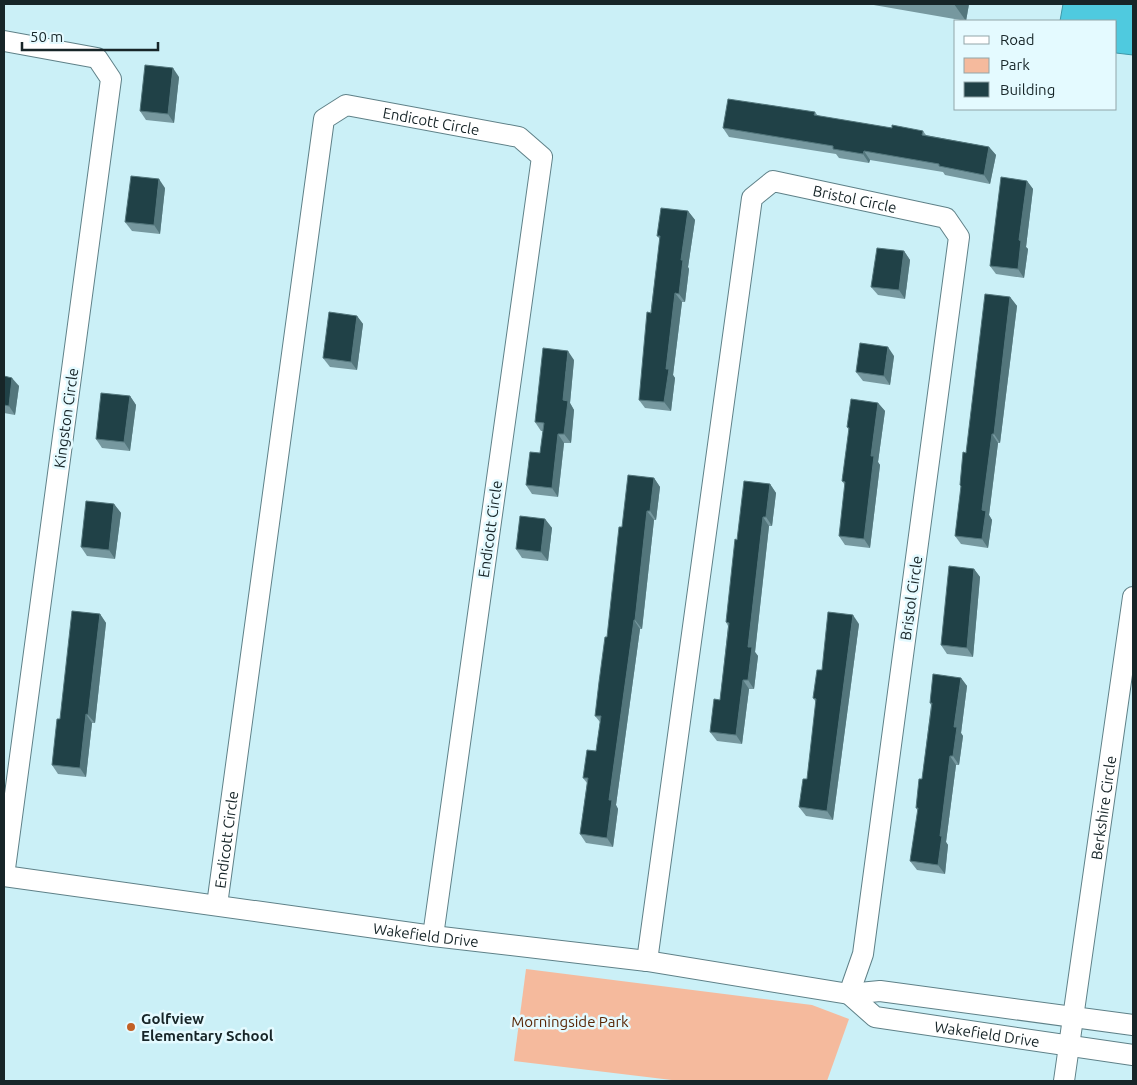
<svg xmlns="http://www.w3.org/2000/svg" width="1137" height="1085" viewBox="0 0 1137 1085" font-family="Ubuntu,sans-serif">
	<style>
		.green { fill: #f5ba9d }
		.water { fill: #4fcadf; stroke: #3e98a8 }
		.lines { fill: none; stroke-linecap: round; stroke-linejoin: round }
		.minor-casing { stroke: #5f8188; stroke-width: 22 }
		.minor { stroke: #fff; stroke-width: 20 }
		.wall { fill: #76989f }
		.shaded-wall { fill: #53767c }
		.building { fill: #204147; stroke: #53767c }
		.poi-dot { fill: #c26025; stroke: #e4faff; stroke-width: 2 }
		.labels { text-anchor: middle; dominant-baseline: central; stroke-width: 5; stroke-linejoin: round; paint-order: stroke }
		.street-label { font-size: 15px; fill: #172528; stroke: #e4faff }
		.poi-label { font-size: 15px; font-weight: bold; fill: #172528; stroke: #e4faff; text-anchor: start }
		.park-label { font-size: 15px; fill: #592707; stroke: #e4faff }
	</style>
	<rect width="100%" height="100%" fill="#cbf0f7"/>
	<path class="green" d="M 526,969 L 812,1005 L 849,1019 L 827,1081 L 680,1081 L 514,1061 Z"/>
	<path class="water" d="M 1063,4 L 1133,4 L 1133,55 L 1116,53 L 1116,21 L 1060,21 Z"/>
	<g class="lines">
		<defs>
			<g id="minor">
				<path d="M 4,41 L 97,58 L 111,79 L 4,876"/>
				<path id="s1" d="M 4,876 L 433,936 L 647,961 L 849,994 L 880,991 L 1133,1025"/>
				<path id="s2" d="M 217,905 L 324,119 L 346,105 L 519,137 L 542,157 L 433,936"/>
				<path id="s3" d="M 647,961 L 752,198 L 773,181 L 946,218 L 959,237 L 863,954 L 849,994"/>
				<path id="s4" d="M 849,994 L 875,1017 L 1133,1055"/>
				<path id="s5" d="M 1064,1081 L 1133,597"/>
			</g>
		</defs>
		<use href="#minor" class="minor-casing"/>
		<use href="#minor" class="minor"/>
	</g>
	<g class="wall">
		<path d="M 868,4 L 969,4 L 966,21 Z"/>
		<path d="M 179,77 L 174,123 L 146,120 L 140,111 Z"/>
		<path d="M 815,112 L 818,116 L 892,128 L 923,131 L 926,135 L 989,147 L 996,155 L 990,184 L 945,175 L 943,172 L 870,160 L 869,163 L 839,158 L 836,154 L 729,137 L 723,128 Z"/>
		<path d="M 1027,181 L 1033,189 L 1026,247 L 1028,249 L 1024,278 L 996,274 L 990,266 Z"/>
		<path d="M 165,188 L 160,234 L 132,231 L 125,222 Z"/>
		<path d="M 688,211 L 695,220 L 688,267 L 689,269 L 685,302 L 682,302 L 673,375 L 675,378 L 671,411 L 645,408 L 639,400 L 660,239 L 657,236 Z"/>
		<path d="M 904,251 L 910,260 L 905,299 L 878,295 L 871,287 Z"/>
		<path d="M 1010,297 L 1017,306 L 1000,443 L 998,443 L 989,515 L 992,520 L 988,548 L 961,544 L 955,536 L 961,487 L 960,485 L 966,453 Z"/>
		<path d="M 357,316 L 363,324 L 357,370 L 330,367 L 323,358 Z"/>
		<path d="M 894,356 L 890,385 L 863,381 L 856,372 Z"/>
		<path d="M 574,360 L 570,403 L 574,410 L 571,443 L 564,443 L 558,497 L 532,494 L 526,485 L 540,453 L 543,431 L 541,431 L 535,422 Z"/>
		<path d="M 4,376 L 19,386 L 15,415 L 4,413 Z"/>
		<path d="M 130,396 L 136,405 L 130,451 L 102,448 L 96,439 Z"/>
		<path d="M 878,403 L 885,411 L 878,462 L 880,465 L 870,548 L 845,545 L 839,536 L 845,485 L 842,481 L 849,430 L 847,427 Z"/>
		<path d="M 654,478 L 660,487 L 656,520 L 654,520 L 642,629 L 640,629 L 616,805 L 618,809 L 613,847 L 586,843 L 580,834 L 587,783 L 583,778 L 596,751 L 600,722 L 595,716 L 607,637 L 622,527 Z"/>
		<path d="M 770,484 L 776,493 L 772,526 L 769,526 L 755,652 L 758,656 L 754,689 L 749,689 L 742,744 L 717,741 L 710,732 L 720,700 L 728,626 L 726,622 L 737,540 Z"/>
		<path d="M 114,504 L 121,513 L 115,559 L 87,556 L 81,547 Z"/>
		<path d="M 545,519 L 552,528 L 548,561 L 522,558 L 516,549 Z"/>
		<path d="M 974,569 L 980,577 L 973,657 L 947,654 L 941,645 Z"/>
		<path d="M 100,614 L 106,623 L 95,723 L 92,723 L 86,777 L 58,774 L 52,765 L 60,719 Z"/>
		<path d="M 859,624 L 833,820 L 806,816 L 799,807 L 807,779 L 816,702 L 813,698 L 822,670 Z"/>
		<path d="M 961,678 L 967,686 L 961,733 L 963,736 L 959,765 L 956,765 L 946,842 L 948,845 L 945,874 L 917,870 L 910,861 L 918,811 L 916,808 L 922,779 L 931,705 L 930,703 Z"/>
	</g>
	<g class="shaded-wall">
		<path d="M 954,4 L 969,4 L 966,21 Z"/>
		<path d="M 173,68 L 179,77 L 174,123 L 168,114 Z"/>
		<path d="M 989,147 L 996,155 L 990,184 L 984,175 Z"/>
		<path d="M 864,151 L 870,160 L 869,163 L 863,154 Z"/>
		<path d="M 159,179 L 165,188 L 160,234 L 154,225 Z"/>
		<path d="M 1027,181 L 1033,189 L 1026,247 L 1028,249 L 1024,278 L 1018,269 L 1019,240 Z"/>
		<path d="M 688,211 L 695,220 L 688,267 L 689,269 L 685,302 L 679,294 L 681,260 Z"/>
		<path d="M 904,251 L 910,260 L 905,299 L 899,290 Z"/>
		<path d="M 675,293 L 682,302 L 673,375 L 675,378 L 671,411 L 664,402 L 666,369 Z"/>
		<path d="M 1010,297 L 1017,306 L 1000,443 L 994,434 Z"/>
		<path d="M 357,316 L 363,324 L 357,370 L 351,362 Z"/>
		<path d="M 888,347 L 894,356 L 890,385 L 884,376 Z"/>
		<path d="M 568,351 L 574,360 L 570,403 L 574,410 L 571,443 L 564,434 L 563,400 Z"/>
		<path d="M 12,378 L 19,386 L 15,415 L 9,406 Z"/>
		<path d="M 130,396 L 136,405 L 130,451 L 124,442 Z"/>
		<path d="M 878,403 L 885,411 L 878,462 L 880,465 L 870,548 L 864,539 L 871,456 Z"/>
		<path d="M 558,434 L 564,443 L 558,497 L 552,488 Z"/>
		<path d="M 992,434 L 998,443 L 989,515 L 992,520 L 988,548 L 982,539 L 982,510 Z"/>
		<path d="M 654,478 L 660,487 L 656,520 L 650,511 Z"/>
		<path d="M 770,484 L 776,493 L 772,526 L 766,517 Z"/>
		<path d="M 4,496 L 5,498 L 4,510 Z"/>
		<path d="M 114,504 L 121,513 L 115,559 L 109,550 Z"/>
		<path d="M 647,511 L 654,520 L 642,629 L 635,620 Z"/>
		<path d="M 763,517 L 769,526 L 755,652 L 758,656 L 754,689 L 748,680 L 748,647 Z"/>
		<path d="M 545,519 L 552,528 L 548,561 L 541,552 Z"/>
		<path d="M 974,569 L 980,577 L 973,657 L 967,648 Z"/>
		<path d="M 100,614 L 106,623 L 95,723 L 88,715 Z"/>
		<path d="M 853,615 L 859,624 L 833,820 L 827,811 Z"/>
		<path d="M 634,620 L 640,629 L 616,805 L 618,809 L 613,847 L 607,838 L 609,800 Z"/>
		<path d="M 961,678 L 967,686 L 961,733 L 963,736 L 959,765 L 953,756 L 954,727 Z"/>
		<path d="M 743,680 L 749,689 L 742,744 L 736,735 Z"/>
		<path d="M 86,714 L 92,723 L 86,777 L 80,768 Z"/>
		<path d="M 950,756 L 956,765 L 946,842 L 948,845 L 945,874 L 938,865 L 940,836 Z"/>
	</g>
	<g class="building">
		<path d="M 145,65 L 173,68 L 168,114 L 140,111 Z"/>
		<path d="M 728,99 L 815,112 L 814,115 L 892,128 L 892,125 L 923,131 L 922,135 L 989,147 L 984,175 L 939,166 L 939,164 L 864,151 L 863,154 L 833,149 L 833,146 L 723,128 Z"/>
		<path d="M 131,176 L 159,179 L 154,225 L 125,222 Z"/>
		<path d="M 1001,177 L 1027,181 L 1019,240 L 1021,241 L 1018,269 L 990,266 Z"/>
		<path d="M 661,208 L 688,211 L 681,260 L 683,260 L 679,294 L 675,293 L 666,369 L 669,369 L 664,402 L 639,400 L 647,312 L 651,313 L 660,236 L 657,236 Z"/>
		<path d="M 877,248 L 904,251 L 899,290 L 871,287 Z"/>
		<path d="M 985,294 L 1010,297 L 994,434 L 992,434 L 982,510 L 986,511 L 982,539 L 955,536 L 961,486 L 960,485 L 963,452 L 966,453 Z"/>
		<path d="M 329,312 L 357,316 L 351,362 L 323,358 Z"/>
		<path d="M 860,343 L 888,347 L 884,376 L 856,372 Z"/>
		<path d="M 543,348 L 568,351 L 563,400 L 568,401 L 564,434 L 558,434 L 552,488 L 526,485 L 530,452 L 540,453 L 544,423 L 535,422 Z"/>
		<path d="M 4,376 L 12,378 L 9,406 L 4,405 Z"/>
		<path d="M 101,393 L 130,396 L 124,442 L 96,439 Z"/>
		<path d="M 851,399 L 878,403 L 871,456 L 874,456 L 864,539 L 839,536 L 845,482 L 842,481 L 849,428 L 847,427 Z"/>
		<path d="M 628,475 L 654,478 L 650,511 L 647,511 L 635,620 L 634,620 L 609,800 L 612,800 L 607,838 L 580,834 L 588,778 L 583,778 L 587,750 L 596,751 L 601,716 L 595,716 L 599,682 L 605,637 L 607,637 L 619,527 L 622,527 Z"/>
		<path d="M 744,481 L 770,484 L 766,517 L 763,517 L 748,647 L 752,647 L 748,680 L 743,680 L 736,735 L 710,732 L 714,699 L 720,700 L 729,623 L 726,622 L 735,539 L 737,540 Z"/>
		<path d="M 86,501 L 114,504 L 109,550 L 81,547 Z"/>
		<path d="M 520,516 L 545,519 L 541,552 L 516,549 Z"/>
		<path d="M 949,566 L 974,569 L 967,648 L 941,645 Z"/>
		<path d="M 72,611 L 100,614 L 88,715 L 86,714 L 80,768 L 52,765 L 57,719 L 60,719 Z"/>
		<path d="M 828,612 L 853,615 L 827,811 L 799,807 L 803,779 L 807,779 L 816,699 L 813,698 L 817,670 L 822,670 Z"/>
		<path d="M 933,674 L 961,678 L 954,727 L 957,727 L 953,756 L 950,756 L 940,836 L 942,836 L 938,865 L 910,861 L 918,808 L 916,808 L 919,779 L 922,779 L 932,703 L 930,703 Z"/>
	</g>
	<circle class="poi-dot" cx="131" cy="1027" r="5"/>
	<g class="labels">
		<g class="street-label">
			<text stroke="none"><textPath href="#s2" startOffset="906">Endicott Circle</textPath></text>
			<text stroke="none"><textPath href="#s3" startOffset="881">Bristol Circle</textPath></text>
			<text transform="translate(66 418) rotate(-82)">Kingston Circle</text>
			<text transform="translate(490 529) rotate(-82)">Endicott Circle</text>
			<text transform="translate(911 598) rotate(-82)">Bristol Circle</text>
			<text stroke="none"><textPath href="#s5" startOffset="276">Berkshire Circle</textPath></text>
			<text stroke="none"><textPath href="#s2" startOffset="66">Endicott Circle</textPath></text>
			<text stroke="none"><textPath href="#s1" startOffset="426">Wakefield Drive</textPath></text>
			<text stroke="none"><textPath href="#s4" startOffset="148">Wakefield Drive</textPath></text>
		</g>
		<g class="poi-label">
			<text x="141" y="1018">Golfview<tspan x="141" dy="17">Elementary School</tspan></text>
		</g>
		<g class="park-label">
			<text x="570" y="1021">Morningside Park</text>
		</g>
	</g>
	<rect width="1137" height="1085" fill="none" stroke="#172528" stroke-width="10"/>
	<rect x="954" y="20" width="162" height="90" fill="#e4faff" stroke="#92a5a9"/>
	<rect x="964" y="36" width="25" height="8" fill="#ffffff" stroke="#92a5a9"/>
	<text x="1000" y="45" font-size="15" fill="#172528">Road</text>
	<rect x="964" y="58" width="25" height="15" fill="#f5ba9d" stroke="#92a5a9"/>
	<text x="1000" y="70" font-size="15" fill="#172528">Park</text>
	<rect x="964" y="82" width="25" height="15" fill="#204147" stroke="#92a5a9"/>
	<text x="1000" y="95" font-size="15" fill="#172528">Building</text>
	<path d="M22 42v8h136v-8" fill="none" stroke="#172528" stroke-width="2.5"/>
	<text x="30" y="42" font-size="15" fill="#172528" stroke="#e4faff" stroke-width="4" paint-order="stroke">50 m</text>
</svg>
